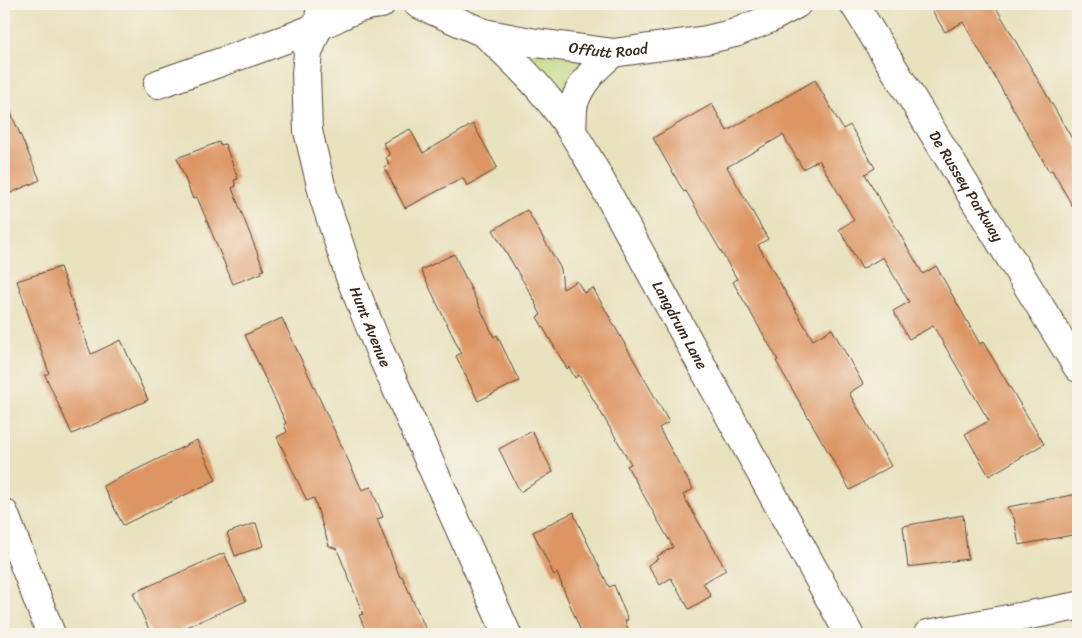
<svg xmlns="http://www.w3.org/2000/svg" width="1082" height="638" viewBox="0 0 1082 638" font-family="Sriracha,sans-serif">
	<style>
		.green { fill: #bdd579; stroke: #7c804c }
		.building { fill: #dd9564 }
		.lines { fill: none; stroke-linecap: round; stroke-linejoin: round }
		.street-casing { stroke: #554636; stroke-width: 30 }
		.street { stroke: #fff; stroke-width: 28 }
		.labels { text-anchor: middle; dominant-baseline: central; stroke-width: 4; stroke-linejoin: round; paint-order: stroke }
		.street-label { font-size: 15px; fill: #3b2a1e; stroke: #f7f3e8 }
	</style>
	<rect width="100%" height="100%" fill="#f7f3e8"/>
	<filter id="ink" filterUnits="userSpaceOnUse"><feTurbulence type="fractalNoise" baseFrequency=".02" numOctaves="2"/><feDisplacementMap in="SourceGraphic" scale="10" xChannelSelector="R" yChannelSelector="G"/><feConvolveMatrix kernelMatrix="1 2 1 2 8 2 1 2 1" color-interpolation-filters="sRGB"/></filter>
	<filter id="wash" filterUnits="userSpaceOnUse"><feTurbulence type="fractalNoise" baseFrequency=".0096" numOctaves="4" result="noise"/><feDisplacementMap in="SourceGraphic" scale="20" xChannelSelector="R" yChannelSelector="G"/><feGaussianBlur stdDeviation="1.12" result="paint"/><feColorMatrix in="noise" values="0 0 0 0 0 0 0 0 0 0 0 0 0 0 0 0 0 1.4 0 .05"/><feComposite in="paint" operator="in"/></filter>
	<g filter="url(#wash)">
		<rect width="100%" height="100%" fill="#e9e2bf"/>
		<path class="green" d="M 511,44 L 587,62 L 563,99 Z"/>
		<g id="blocks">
			<g class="building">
				<path d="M 928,4 L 994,4 L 1078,149 L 1078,216 L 1052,170 L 1049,171 L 963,22 L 945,32 Z"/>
				<path d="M 815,80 L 843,129 L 850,125 L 875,168 L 865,174 L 923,274 L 936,266 L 980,344 L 983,342 L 1044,444 L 989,476 L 965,434 L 989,421 L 933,326 L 909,339 L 893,311 L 909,302 L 883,257 L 862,269 L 839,229 L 854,220 L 819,160 L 803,169 L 783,135 L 727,167 L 768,239 L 758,245 L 813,340 L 832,329 L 863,384 L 849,393 L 891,466 L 850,490 L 776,361 L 778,360 L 733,282 L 737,279 L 686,191 L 684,192 L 653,138 L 712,104 L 727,131 Z"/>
				<path d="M 4,97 L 40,180 L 4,196 Z"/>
				<path d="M 473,124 L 497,167 L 495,168 L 495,170 L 467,186 L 463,178 L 405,208 L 384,167 L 389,164 L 386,157 L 390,155 L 383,143 L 410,129 L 423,153 Z"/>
				<path d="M 219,142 L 220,145 L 225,144 L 238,179 L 234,180 L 236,186 L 232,188 L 264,270 L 261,271 L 262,273 L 233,284 L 197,197 L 193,199 L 177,158 Z"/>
				<path d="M 527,210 L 561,269 L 563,289 L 577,281 L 584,293 L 593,288 L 669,422 L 659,428 L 693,489 L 683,495 L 726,570 L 703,583 L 711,596 L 689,609 L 671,578 L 660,585 L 648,565 L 658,559 L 656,557 L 673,547 L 627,466 L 631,464 L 579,375 L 575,378 L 569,367 L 567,369 L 537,317 L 541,315 L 535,303 L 536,303 L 493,230 Z"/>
				<path d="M 454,254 L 494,337 L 497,335 L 519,381 L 478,401 L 456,356 L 461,353 L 421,270 Z"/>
				<path d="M 60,267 L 91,354 L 121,340 L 148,400 L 72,434 L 45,375 L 49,373 L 17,281 Z"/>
				<path d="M 282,318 L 362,490 L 371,487 L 383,517 L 377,519 L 400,577 L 402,576 L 428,634 L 367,634 L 359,615 L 363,614 L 337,549 L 329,546 L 314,498 L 307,501 L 277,437 L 287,432 L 284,424 L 286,423 L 245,335 Z"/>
				<path d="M 532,431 L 553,472 L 520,492 L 499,449 Z"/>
				<path d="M 197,440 L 216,480 L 123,525 L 103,486 Z"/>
				<path d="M 1078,494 L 1078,534 L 1019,545 L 1014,518 L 1007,507 Z"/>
				<path d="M 574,512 L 575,517 L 609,587 L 614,585 L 628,620 L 625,621 L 630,634 L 582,634 L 557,573 L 554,575 L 533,532 Z"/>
				<path d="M 963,515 L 968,559 L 908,567 L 903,526 Z"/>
				<path d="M 256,523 L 263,546 L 235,556 L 227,533 Z"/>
				<path d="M 224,553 L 246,601 L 171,634 L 151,634 L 133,593 Z"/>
			</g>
		</g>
	</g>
	<g filter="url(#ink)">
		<use href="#blocks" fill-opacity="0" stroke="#554636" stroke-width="1"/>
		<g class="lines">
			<defs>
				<g id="street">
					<path id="s1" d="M 321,4 L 318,27 L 308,53 L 306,73 L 308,131 L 324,198 L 350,277 L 381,354 L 507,634"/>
					<path id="s2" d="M 418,4 L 484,33 L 536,43 L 613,53 L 706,40 L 735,33 L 769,19 L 797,4"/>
					<path id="s3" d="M 854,4 L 1078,368"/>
					<path id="s4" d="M 484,33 C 507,54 529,75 548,99 C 565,119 578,141 591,163 L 849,634"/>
					<path d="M 158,84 C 211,65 265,48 317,27 C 339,18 356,5 381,4"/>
					<path d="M 572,131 C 573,122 572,111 574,103 C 581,82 596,67 613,53"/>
					<path d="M 4,513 L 51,634"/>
					<path d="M 928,634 L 1078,606"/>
				</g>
			</defs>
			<use href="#street" class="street-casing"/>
			<use href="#street" class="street"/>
		</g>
	</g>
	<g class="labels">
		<g class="street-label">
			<text stroke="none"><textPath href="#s2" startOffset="198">Offutt Road</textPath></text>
			<text stroke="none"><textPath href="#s3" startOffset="214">De Russey Parkway</textPath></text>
			<text stroke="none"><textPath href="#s4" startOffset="354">Langdrum Lane</textPath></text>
			<text stroke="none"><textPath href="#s1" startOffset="335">Hunt Avenue</textPath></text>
		</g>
	</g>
	<rect width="1082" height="638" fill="none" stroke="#f7f3e8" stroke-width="20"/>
</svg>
